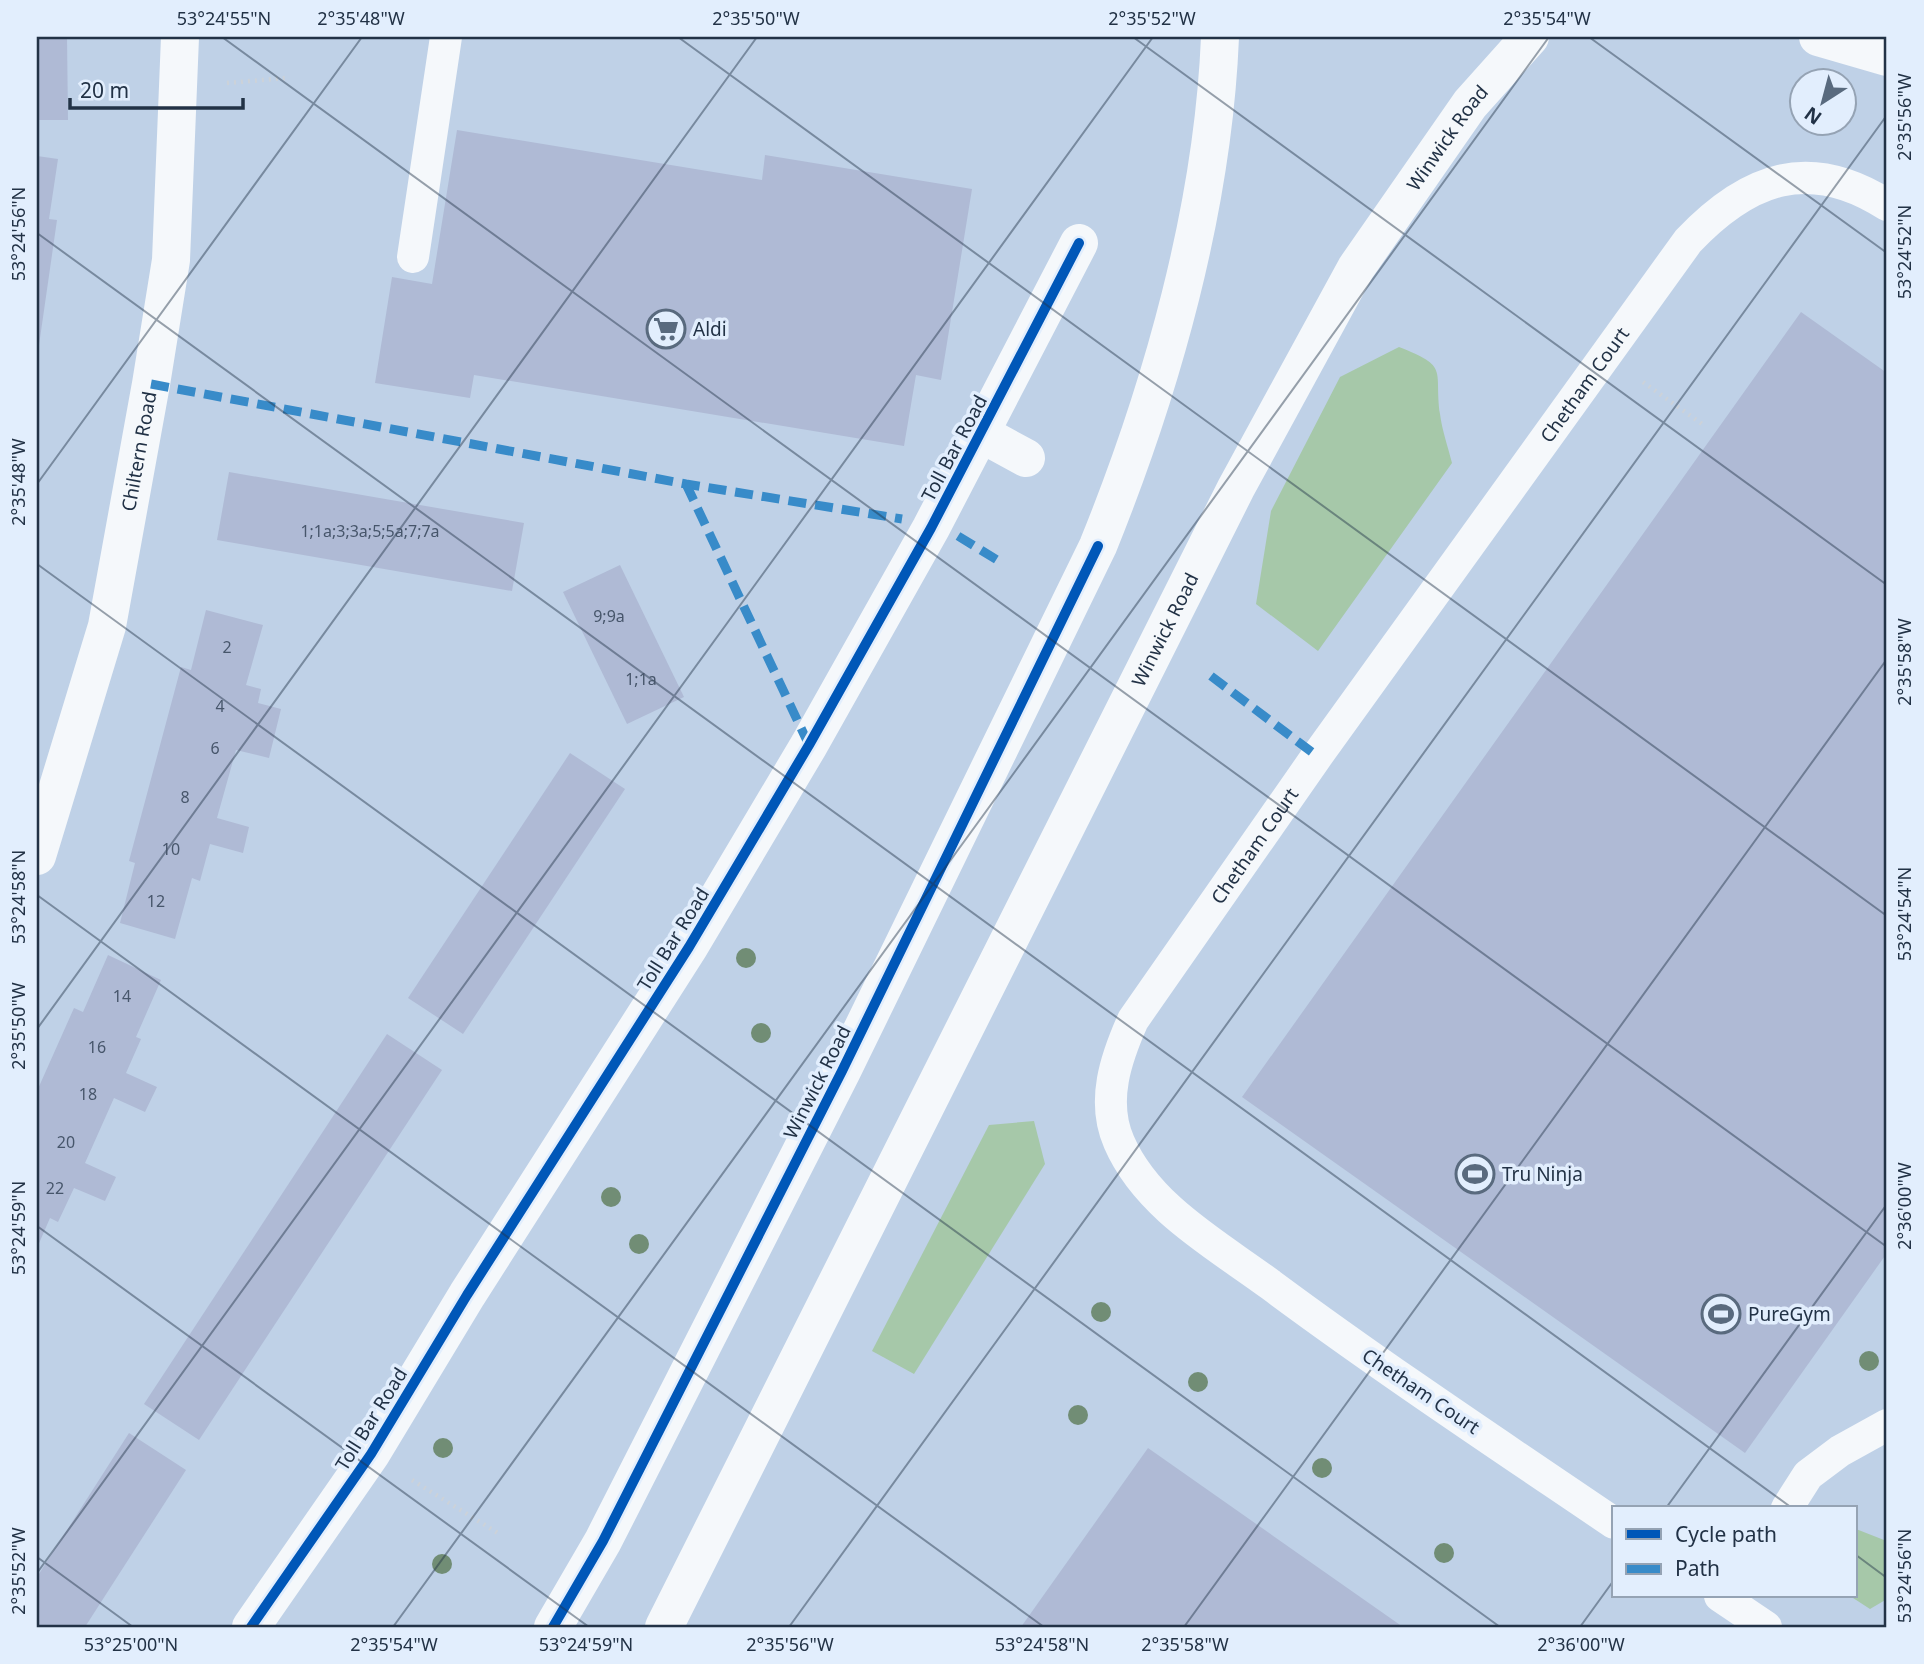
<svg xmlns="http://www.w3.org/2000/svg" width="1924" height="1664" viewBox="0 0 1924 1664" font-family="'Noto Sans',sans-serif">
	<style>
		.green { fill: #a6c8a9 }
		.building { fill: #afbad5 }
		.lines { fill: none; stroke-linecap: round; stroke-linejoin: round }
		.path { stroke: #ccd2d9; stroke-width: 4.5; stroke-dasharray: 2 5; stroke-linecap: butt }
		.service { stroke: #f5f8fb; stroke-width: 32 }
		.minor { stroke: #f5f8fb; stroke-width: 38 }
		.primary { stroke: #f5f8fb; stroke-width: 38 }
		.trunk { stroke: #f5f8fb; stroke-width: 38 }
		.quiet { stroke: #388bc9; stroke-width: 9; stroke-dasharray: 18 9; stroke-linecap: butt }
		.cycleway-casing { stroke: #e2eefd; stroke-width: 15 }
		.cycleway { stroke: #0057b8; stroke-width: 10 }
		.tree { fill: #718d75 }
		.ticks { fill: none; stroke: #223246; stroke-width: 2; stroke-opacity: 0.45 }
		.labels { text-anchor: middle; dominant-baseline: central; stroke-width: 7; stroke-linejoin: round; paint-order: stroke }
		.number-label { font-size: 16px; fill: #47566b }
		.street-label { font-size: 19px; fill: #223246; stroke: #e2eefd }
		.poi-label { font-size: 19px; fill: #223246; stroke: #e2eefd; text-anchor: start }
		.neatline { fill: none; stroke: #223246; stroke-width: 2.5 }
		.ticks-label { font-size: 18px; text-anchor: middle; fill: #223246 }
	</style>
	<rect width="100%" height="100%" fill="#bfd1e7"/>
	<g class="green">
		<path d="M 1399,347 C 1450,367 1434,369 1440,414 C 1442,430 1448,447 1452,463 L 1318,651 L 1256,604 L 1271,511 L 1340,377 Z"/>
		<path d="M 1034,1121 L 1045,1164 L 914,1374 L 872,1351 L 989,1125 Z"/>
		<path d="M 1856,1529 L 1884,1540 L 1887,1536 L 1887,1599 L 1870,1609 L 1850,1596 L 1856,1596 Z"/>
	</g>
	<g class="building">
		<path d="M 37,37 L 67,37 L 68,120 L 37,120 Z"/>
		<path d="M 457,130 L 762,180 L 765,155 L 972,189 L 941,380 L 916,375 L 904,446 L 474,375 L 470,398 L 375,383 L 392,277 L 432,284 Z"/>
		<path d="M 37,156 L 58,159 L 49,219 L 57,220 L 38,352 Z"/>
		<path d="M 1801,312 L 1887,373 L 1887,1253 L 1745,1453 L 1242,1097 Z"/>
		<path d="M 229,472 L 524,523 L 512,591 L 217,540 Z"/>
		<path d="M 620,565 L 684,697 L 627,724 L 563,592 Z"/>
		<path d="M 206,610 L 263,625 L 246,685 L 261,689 L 258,703 L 281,709 L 269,758 L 236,750 L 217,818 L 249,827 L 243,853 L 210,844 L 200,881 L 192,878 L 175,939 L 120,923 L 135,863 L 129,861 L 181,667 L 191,670 Z"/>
		<path d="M 570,753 L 625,789 L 463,1034 L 408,998 Z"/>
		<path d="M 108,955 L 161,980 L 136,1037 L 141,1039 L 126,1073 L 157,1087 L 145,1112 L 114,1098 L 85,1163 L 116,1177 L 105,1201 L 74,1188 L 58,1222 L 50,1218 L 37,1248 L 37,1091 L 74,1008 L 83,1012 Z"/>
		<path d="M 387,1034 L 442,1070 L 199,1440 L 144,1404 Z"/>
		<path d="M 129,1433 L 186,1470 L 85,1627 L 37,1627 L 37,1577 Z"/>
		<path d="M 1148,1448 L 1403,1627 L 1021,1627 Z"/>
	</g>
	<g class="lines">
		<g class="path">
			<path d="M 227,83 L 286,78"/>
			<path d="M 1643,382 L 1702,424"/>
			<path d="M 412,1480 L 501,1535"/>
		</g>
		<g class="service">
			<path d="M 413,257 L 446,37"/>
			<path d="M 1787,1508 L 1808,1475 L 1840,1451 L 1887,1425"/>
			<path id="s1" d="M 1614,1523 C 1499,1445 1383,1368 1271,1285 C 1217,1245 1147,1207 1119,1142 C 1101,1101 1116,1058 1133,1020 L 1317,756 L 1688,241 C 1748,178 1809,155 1887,205"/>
			<path d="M 1720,1596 L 1766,1627"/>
		</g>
		<g class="minor">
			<path d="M 982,434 L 1026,458"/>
			<path id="s2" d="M 37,856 L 107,626 L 151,384 L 171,260 L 180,37"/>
			<path d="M 251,1627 L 371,1454 L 467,1295 L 689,947 L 809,745 L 931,528 L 1079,243"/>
		</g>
		<path class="primary" d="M 1818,37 L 1887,57"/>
		<g class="trunk">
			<path d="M 553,1627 L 603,1541 L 842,1071 L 1098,546 C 1162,388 1213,208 1220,37"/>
			<path id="s3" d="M 664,1627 L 1236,488 L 1356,268 L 1470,104 L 1530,37"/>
		</g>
		<g class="quiet">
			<path d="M 151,384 L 686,484 L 902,519"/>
			<path d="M 686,484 L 809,745"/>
			<path d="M 958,536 L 1002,563"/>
			<path d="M 1211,676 L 1317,756"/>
		</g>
		<defs>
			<g id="cycleway">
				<path d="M 251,1627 L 371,1454 L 467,1295 L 689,947 L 809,745 L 931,528 L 1079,243"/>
				<path d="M 553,1627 L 603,1541 L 842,1071 L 1098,546"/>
			</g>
		</defs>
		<use href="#cycleway" class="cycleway-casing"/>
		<use href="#cycleway" class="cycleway"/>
	</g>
	<g class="tree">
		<circle cx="746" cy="958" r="10"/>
		<circle cx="761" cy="1033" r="10"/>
		<circle cx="611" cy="1197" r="10"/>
		<circle cx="639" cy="1244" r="10"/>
		<circle cx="1101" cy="1312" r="10"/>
		<circle cx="1869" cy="1361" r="10"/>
		<circle cx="1198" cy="1382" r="10"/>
		<circle cx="1078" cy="1415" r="10"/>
		<circle cx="443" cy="1448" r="10"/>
		<circle cx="1322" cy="1468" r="10"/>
		<circle cx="1444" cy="1553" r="10"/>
		<circle cx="442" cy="1564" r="10"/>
	</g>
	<path class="ticks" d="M 222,37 L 1887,1247M 678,37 L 1887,916M 1133,37 L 1887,585M 1589,37 L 1887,253M 37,233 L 1792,1508M 37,484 L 362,37M 37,564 L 1500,1627M 37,895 L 1044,1627M 37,1029 L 757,37M 37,1226 L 589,1627M 1666,1508 L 1887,1204M 1856,1555 L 1887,1578M 37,1557 L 133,1627M 37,1573 L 1153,37M 393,1627 L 1549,37M 789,1627 L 1887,115M 1184,1627 L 1887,659M 1580,1627 L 1614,1580"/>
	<defs>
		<symbol id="supermarket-ring" viewBox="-11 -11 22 22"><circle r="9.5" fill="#e2eefd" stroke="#596a7e" stroke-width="1.5"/><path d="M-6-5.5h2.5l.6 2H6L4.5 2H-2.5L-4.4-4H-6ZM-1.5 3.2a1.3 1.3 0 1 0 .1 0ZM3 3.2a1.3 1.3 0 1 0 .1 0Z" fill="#596a7e"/></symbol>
		<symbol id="stadium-ring" viewBox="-11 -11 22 22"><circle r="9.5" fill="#e2eefd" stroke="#596a7e" stroke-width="1.5"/><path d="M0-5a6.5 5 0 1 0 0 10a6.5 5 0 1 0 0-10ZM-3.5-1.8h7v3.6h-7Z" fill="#596a7e"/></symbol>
	</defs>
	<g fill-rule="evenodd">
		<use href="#supermarket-ring" x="644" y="307" width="44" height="44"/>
		<use href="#stadium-ring" x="1453" y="1152" width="44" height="44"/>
		<use href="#stadium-ring" x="1699" y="1292" width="44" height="44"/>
	</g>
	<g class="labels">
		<g class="number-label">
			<text x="370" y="531">1;1a;3;3a;5;5a;7;7a</text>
			<text x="609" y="616">9;9a</text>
			<text x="227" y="647">2</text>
			<text x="641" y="679">1;1a</text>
			<text x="220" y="706">4</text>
			<text x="215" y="748">6</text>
			<text x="185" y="797">8</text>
			<text x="171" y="849">10</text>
			<text x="156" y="901">12</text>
			<text x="122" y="996">14</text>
			<text x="97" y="1047">16</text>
			<text x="88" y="1094">18</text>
			<text x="66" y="1142">20</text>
			<text x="55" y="1188">22</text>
		</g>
		<g class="street-label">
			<text stroke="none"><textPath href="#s3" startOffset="1684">Winwick Road</textPath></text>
			<text stroke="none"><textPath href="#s1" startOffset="1535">Chetham Court</textPath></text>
			<text transform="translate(954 448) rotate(-62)">Toll Bar Road</text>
			<text stroke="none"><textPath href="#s2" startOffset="418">Chiltern Road</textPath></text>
			<text stroke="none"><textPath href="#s3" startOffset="1116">Winwick Road</textPath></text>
			<text stroke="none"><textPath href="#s1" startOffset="968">Chetham Court</textPath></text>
			<text transform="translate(673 939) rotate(-58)">Toll Bar Road</text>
			<text transform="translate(817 1082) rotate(-63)">Winwick Road</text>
			<text transform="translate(1421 1391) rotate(34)">Chetham Court</text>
			<text transform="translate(371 1419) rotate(-58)">Toll Bar Road</text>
		</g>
		<g class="poi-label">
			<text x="693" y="329">Aldi</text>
			<text x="1502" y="1174">Tru Ninja</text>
			<text x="1748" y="1314">PureGym</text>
		</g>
	</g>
	<rect width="1924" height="1664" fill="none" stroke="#e2eefd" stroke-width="77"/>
	<rect x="1612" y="1506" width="245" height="91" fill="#e2eefd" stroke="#95a3b4" stroke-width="2"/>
	<rect x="1626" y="1529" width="35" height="10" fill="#0057b8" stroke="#95a3b4" stroke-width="2"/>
	<text x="1675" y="1542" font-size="21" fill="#223246">Cycle path</text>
	<rect x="1626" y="1564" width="35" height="10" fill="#388bc9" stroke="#95a3b4" stroke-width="2"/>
	<text x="1675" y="1576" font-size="21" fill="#223246">Path</text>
	<g transform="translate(1823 102) rotate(216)"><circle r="33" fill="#e2eefd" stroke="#95a3b4" stroke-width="2"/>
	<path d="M0-5L12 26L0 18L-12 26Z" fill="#596a7e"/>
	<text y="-10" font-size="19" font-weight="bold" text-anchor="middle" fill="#223246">N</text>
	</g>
	<path d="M70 98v10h173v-10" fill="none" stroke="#223246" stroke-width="3.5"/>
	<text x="80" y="98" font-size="21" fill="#223246" stroke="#e2eefd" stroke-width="5" paint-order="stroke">20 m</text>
	<rect x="38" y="38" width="1847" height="1588" class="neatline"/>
	<g class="ticks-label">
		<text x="224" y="25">53°24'55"N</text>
		<text x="361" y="25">2°35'48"W</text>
		<text x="756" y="25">2°35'50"W</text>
		<text x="1152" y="25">2°35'52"W</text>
		<text x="1547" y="25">2°35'54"W</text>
		<text transform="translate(1905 117) rotate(-90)" y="6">2°35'56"W</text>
		<text transform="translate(19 234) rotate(-90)" y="6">53°24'56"N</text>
		<text transform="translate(1905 252) rotate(-90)" y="6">53°24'52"N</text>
		<text transform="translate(19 482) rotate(-90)" y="6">2°35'48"W</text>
		<text transform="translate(1905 662) rotate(-90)" y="6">2°35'58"W</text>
		<text transform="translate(19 897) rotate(-90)" y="6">53°24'58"N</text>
		<text transform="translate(1905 914) rotate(-90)" y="6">53°24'54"N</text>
		<text transform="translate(19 1026) rotate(-90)" y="6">2°35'50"W</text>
		<text transform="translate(1905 1206) rotate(-90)" y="6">2°36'00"W</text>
		<text transform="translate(19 1228) rotate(-90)" y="6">53°24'59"N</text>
		<text transform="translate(19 1571) rotate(-90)" y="6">2°35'52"W</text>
		<text transform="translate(1905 1576) rotate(-90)" y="6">53°24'56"N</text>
		<text x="131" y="1651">53°25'00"N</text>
		<text x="394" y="1651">2°35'54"W</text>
		<text x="586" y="1651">53°24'59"N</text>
		<text x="790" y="1651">2°35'56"W</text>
		<text x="1042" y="1651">53°24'58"N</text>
		<text x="1185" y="1651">2°35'58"W</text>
		<text x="1581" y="1651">2°36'00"W</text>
	</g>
</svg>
